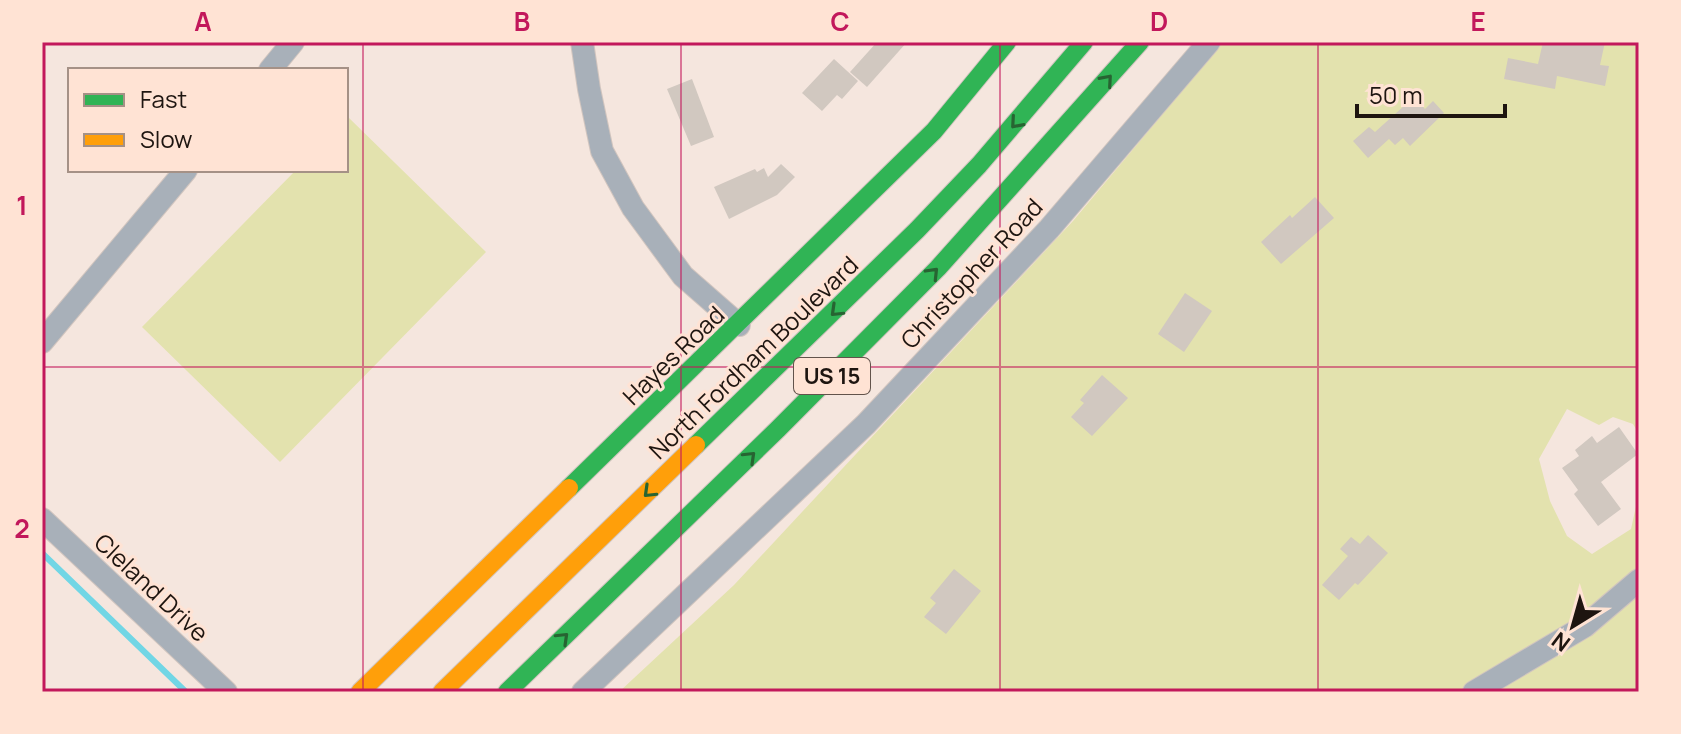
<svg xmlns="http://www.w3.org/2000/svg" width="1681" height="734" viewBox="0 0 1681 734" font-family="Manrope,sans-serif">
	<style>
		.green { fill: #e3e2ae }
		.lines { fill: none; stroke-linecap: round; stroke-linejoin: round }
		.stream { stroke: #71d6e5; stroke-width: 6 }
		.building { fill: #d1c8c0 }
		.street-casing { stroke: #d1c5bf; stroke-width: 24 }
		.fast-casing { stroke: #d1c5bf; stroke-width: 20 }
		.slow-casing { stroke: #d1c5bf; stroke-width: 20 }
		.street { stroke: #a8b0b9; stroke-width: 22 }
		.fast { stroke: #30b455; stroke-width: 18 }
		.slow { stroke: #ff9f0a; stroke-width: 18 }
		.oneway { stroke: #276432 }
		.grid { fill: none; stroke: #c2185b; stroke-width: 2; stroke-opacity: 0.55 }
		.labels { text-anchor: middle; dominant-baseline: central; stroke-width: 6; stroke-linejoin: round; paint-order: stroke }
		.shield { fill: #ffe3d4; stroke: #62534b; stroke-width: 2 }
		.shield-label { font-size: 22px; font-weight: bold; fill: #1e1510 }
		.street-label { font-size: 24px; fill: #1e1510; stroke: #ffe3d4 }
		.neatline { fill: none; stroke: #c2185b; stroke-width: 3 }
		.grid-label { font-size: 26px; text-anchor: middle; font-weight: bold; fill: #c2185b }
	</style>
	<rect width="100%" height="100%" fill="#f5e6de"/>
	<g class="green">
		<path d="M 1223,42 L 1639,42 L 1639,434 L 1633,424 L 1613,417 L 1599,425 L 1567,409 L 1539,459 L 1550,501 L 1567,536 L 1592,554 L 1631,529 L 1639,493 L 1639,692 L 619,692 L 734,585 L 1073,221 Z"/>
		<path d="M 348,117 L 486,252 L 280,462 L 142,327 L 296,170 L 346,170 Z"/>
	</g>
	<g class="lines">
		<path class="stream" d="M 42,553 L 186,692"/>
	</g>
	<g class="building">
		<path d="M 877,42 L 907,42 L 867,87 L 850,72 Z"/>
		<path d="M 1543,42 L 1605,42 L 1600,65 L 1609,66 L 1605,86 L 1557,76 L 1555,89 L 1504,79 L 1508,58 L 1538,64 Z"/>
		<path d="M 834,59 L 858,81 L 842,99 L 837,95 L 822,111 L 802,93 Z"/>
		<path d="M 692,79 L 714,137 L 691,146 L 667,89 Z"/>
		<path d="M 1414,97 L 1425,109 L 1433,101 L 1444,113 L 1410,146 L 1403,138 L 1395,145 L 1389,139 L 1368,158 L 1353,141 L 1369,127 L 1375,132 Z"/>
		<path d="M 781,164 L 795,177 L 777,195 L 729,219 L 714,187 L 755,169 L 757,172 L 764,168 L 768,177 Z"/>
		<path d="M 1315,197 L 1334,218 L 1281,264 L 1261,242 L 1290,215 L 1292,218 Z"/>
		<path d="M 1185,293 L 1212,311 L 1184,352 L 1158,334 Z"/>
		<path d="M 1102,375 L 1128,398 L 1092,436 L 1071,417 L 1084,403 L 1080,400 Z"/>
		<path d="M 1619,427 L 1638,454 L 1601,482 L 1621,509 L 1598,526 L 1574,494 L 1578,490 L 1562,468 L 1579,456 L 1575,450 L 1592,436 L 1597,443 Z"/>
		<path d="M 1368,535 L 1388,553 L 1358,585 L 1355,583 L 1339,600 L 1322,585 L 1348,556 L 1340,549 L 1351,537 L 1360,544 Z"/>
		<path d="M 954,569 L 981,591 L 946,634 L 924,617 L 936,603 L 930,598 Z"/>
	</g>
	<g class="lines">
		<defs>
			<g id="street">
				<path d="M 582,42 L 589,89 L 602,151 L 633,208 L 683,276 L 739,325"/>
				<path d="M 270,70 L 293,42"/>
				<path d="M 42,342 L 186,170"/>
				<path d="M 42,519 L 226,692"/>
				<path d="M 583,692 L 866,424 L 1049,229 L 1209,42"/>
				<path d="M 1474,692 L 1585,626 L 1639,580"/>
			</g>
			<g id="fast">
				<path d="M 696,445 L 917,230 L 979,165 L 1084,42"/>
				<path d="M 569,488 L 934,131 L 1007,42"/>
				<path d="M 507,692 L 778,429 L 938,268 L 1140,42"/>
			</g>
			<g id="slow">
				<path d="M 360,692 L 569,488"/>
				<path d="M 442,692 L 696,445"/>
			</g>
		</defs>
		<use href="#street" class="street-casing"/>
		<use href="#fast" class="fast-casing"/>
		<use href="#slow" class="slow-casing"/>
		<use href="#street" class="street"/>
		<use href="#fast" class="fast"/>
		<use href="#slow" class="slow"/>
	</g>
	<defs><path id="oneway-chevron" d="M-2-3.5L2.5 0L-2 3.5" fill="none" stroke-width="1.6" stroke-linecap="round" stroke-linejoin="round" transform="scale(2)"/></defs>
	<g class="oneway">
		<use href="#oneway-chevron" transform="translate(1107 80) rotate(-49)"/>
		<use href="#oneway-chevron" transform="translate(1016 123) rotate(131)"/>
		<use href="#oneway-chevron" transform="translate(933 273) rotate(-46)"/>
		<use href="#oneway-chevron" transform="translate(836 311) rotate(136)"/>
		<use href="#oneway-chevron" transform="translate(750 457) rotate(-44)"/>
		<use href="#oneway-chevron" transform="translate(649 492) rotate(136)"/>
		<use href="#oneway-chevron" transform="translate(563 638) rotate(-44)"/>
	</g>
	<path class="grid" d="M 363,42 L 363,692M 681,42 L 681,692M 1000,42 L 1000,692M 1318,42 L 1318,692M 42,367 L 1639,367"/>
	<g class="labels">
		<rect class="shield" x="794" y="358" width="76" height="36" rx="6"/>
		<g class="shield-label">
			<text x="832" y="376">US 15</text>
		</g>
		<g class="street-label">
			<text transform="translate(971 273) rotate(-47)">Christopher Road</text>
			<text transform="translate(673 355) rotate(-44)">Hayes Road</text>
			<text transform="translate(753 357) rotate(-44)">North Fordham Boulevard</text>
			<text transform="translate(152 587) rotate(43)">Cleland Drive</text>
		</g>
	</g>
	<rect width="1681" height="734" fill="none" stroke="#ffe3d4" stroke-width="88"/>
	<rect x="68" y="68" width="280" height="104" fill="#ffe3d4" stroke="#a59186" stroke-width="2"/>
	<rect x="84" y="94" width="40" height="12" fill="#30b455" stroke="#a59186" stroke-width="2"/>
	<text x="140" y="108" font-size="24" fill="#1e1510">Fast</text>
	<rect x="84" y="134" width="40" height="12" fill="#ff9f0a" stroke="#a59186" stroke-width="2"/>
	<text x="140" y="148" font-size="24" fill="#1e1510">Slow</text>
	<g transform="translate(1573 626) rotate(217)" stroke="#ffe3d4" stroke-width="6" paint-order="stroke">
	<path d="M0-6L14 30L0 20L-14 30Z" fill="#1e1510"/>
	<text y="-12" font-size="22" font-weight="bold" text-anchor="middle" fill="#1e1510">N</text>
	</g>
	<path d="M1357 104v12h148v-12" fill="none" stroke="#1e1510" stroke-width="4"/>
	<text x="1369" y="104" font-size="24" fill="#1e1510" stroke="#ffe3d4" stroke-width="6" paint-order="stroke">50 m</text>
	<rect x="44" y="44" width="1593" height="646" class="neatline"/>
	<g class="grid-label">
		<text x="203" y="31">A</text>
		<text x="522" y="31">B</text>
		<text x="840" y="31">C</text>
		<text x="1159" y="31">D</text>
		<text x="1478" y="31">E</text>
		<text x="22" y="215">1</text>
		<text x="22" y="538">2</text>
	</g>
</svg>
